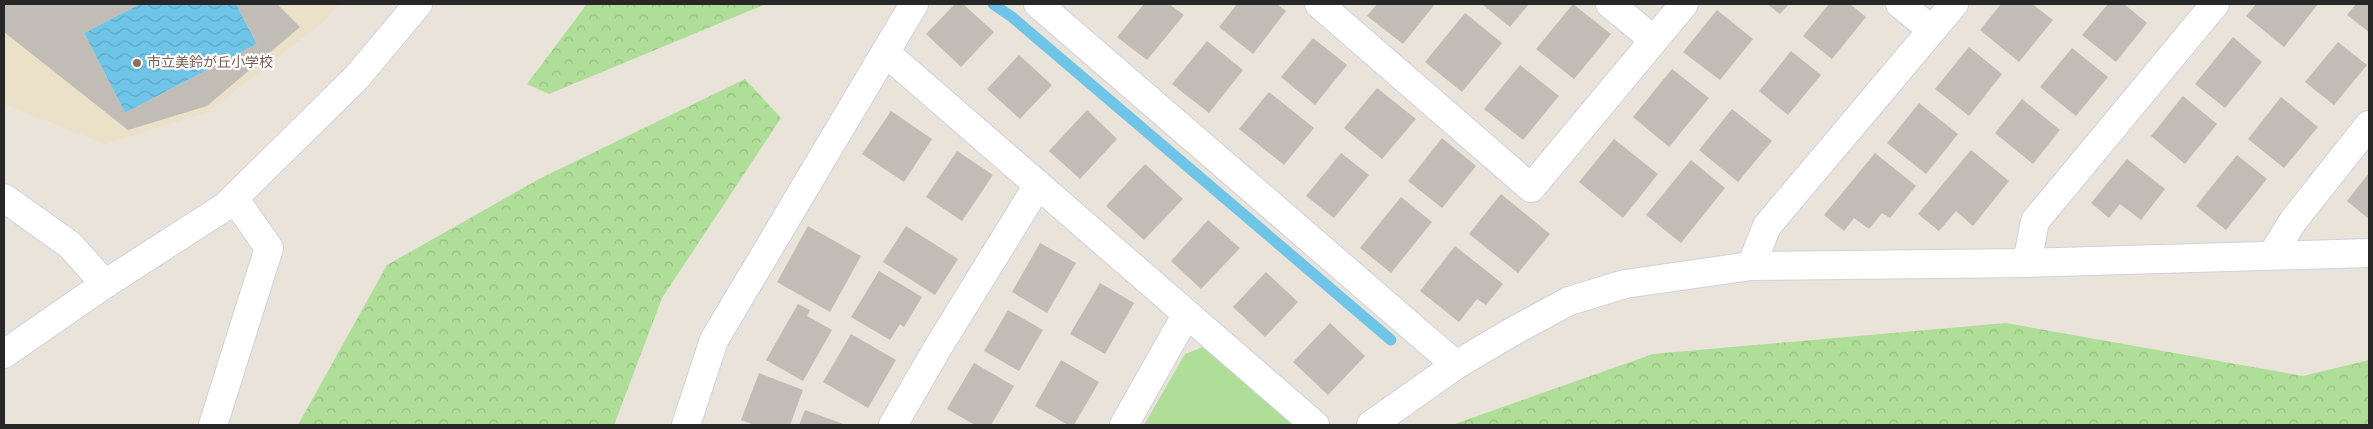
<svg xmlns="http://www.w3.org/2000/svg" width="2373" height="429" viewBox="0 0 2373 429" font-family="Overpass,'Noto Sans JP',sans-serif">
	<style>
		.education { fill: #ebe0c8 }
		.grass { fill: #aede97 }
		.forest { fill: url(#forest-crowns) }
		.water { fill: url(#water-waves) }
		.lines { fill: none; stroke-linecap: round; stroke-linejoin: round }
		.stream { stroke: #6fc5e8; stroke-width: 11 }
		.building { fill: #c1bcb6 }
		.street-casing { stroke: #ced1e0; stroke-width: 30 }
		.secondary-casing { stroke: #ced1e0; stroke-width: 30 }
		.street { stroke: #fff; stroke-width: 28 }
		.secondary { stroke: #fff; stroke-width: 28 }
		.education-dot { fill: #8d6e63; stroke: #fff; stroke-width: 2 }
		.labels { text-anchor: middle; dominant-baseline: central; stroke-width: 4.5; stroke-linejoin: round; paint-order: stroke }
		.education-label { font-size: 14px; fill: #785e54; stroke: #fff; text-anchor: start }
	</style>
	<defs>
		<pattern id="forest-crowns" width="20" height="18" patternUnits="userSpaceOnUse" patternTransform="scale(1.25)"><rect width="20" height="18" fill="#aede97"/><path d="M2 6a3 3 0 1 1 6 0M12 15a3 3 0 1 1 6 0" fill="none" stroke="#96be82"/></pattern>
		<pattern id="water-waves" width="16" height="10" patternUnits="userSpaceOnUse" patternTransform="scale(1.25)"><rect width="16" height="10" fill="#6fc5e8"/><path d="M0 5q4-4 8 0t8 0" fill="none" stroke="#60a9c7"/></pattern>
	</defs>
	<rect width="100%" height="100%" fill="#e9e3d9"/>
	<path class="education" d="M 4,4 L 339,4 L 324,21 L 208,112 L 105,144 L 4,104 Z"/>
	<path class="grass" d="M 1203,347 L 1301,422 L 1300,425 L 1144,425 L 1185,354 Z"/>
	<g class="forest">
		<path d="M 587,4 L 766,4 L 549,94 L 527,84 Z"/>
		<path d="M 745,79 L 781,118 L 662,298 L 614,425 L 298,425 L 387,265 L 539,179 Z"/>
		<path d="M 2006,323 L 2303,376 L 2369,360 L 2369,425 L 1452,425 L 1653,354 Z"/>
	</g>
	<path class="water" d="M 140,4 L 236,4 L 257,44 L 125,113 L 84,33 Z"/>
	<g class="lines">
		<path class="stream" d="M 993,4 L 1012,17 L 1391,340"/>
	</g>
	<g class="building">
		<path d="M 4,4 L 140,4 L 84,33 L 125,113 L 257,44 L 236,4 L 277,4 L 300,27 L 207,106 L 128,130 L 4,32 Z"/>
		<path d="M 955,4 L 963,4 L 994,32 L 961,67 L 926,34 Z"/>
		<path d="M 1144,4 L 1169,4 L 1184,15 L 1147,60 L 1117,37 Z"/>
		<path d="M 1237,4 L 1277,4 L 1286,11 L 1253,54 L 1219,27 Z"/>
		<path d="M 1377,4 L 1435,4 L 1403,44 L 1367,16 Z"/>
		<path d="M 1482,4 L 1529,4 L 1510,27 Z"/>
		<path d="M 1573,4 L 1611,34 L 1574,79 L 1536,49 Z"/>
		<path d="M 1767,4 L 1789,4 L 1780,14 Z"/>
		<path d="M 1829,4 L 1850,4 L 1866,17 L 1832,59 L 1803,36 Z"/>
		<path d="M 2001,4 L 2032,4 L 2053,20 L 2019,62 L 1980,30 Z"/>
		<path d="M 2108,4 L 2124,4 L 2147,23 L 2116,62 L 2082,35 Z"/>
		<path d="M 2256,4 L 2318,4 L 2284,47 L 2246,16 Z"/>
		<path d="M 2356,4 L 2369,4 L 2369,32 L 2347,15 Z"/>
		<path d="M 1717,10 L 1753,39 L 1720,80 L 1683,52 Z"/>
		<path d="M 1465,13 L 1502,43 L 1462,92 L 1425,62 Z"/>
		<path d="M 2233,37 L 2262,62 L 2225,108 L 2195,84 Z"/>
		<path d="M 1313,38 L 1347,65 L 1315,105 L 1281,77 Z"/>
		<path d="M 1207,41 L 1243,70 L 1209,113 L 1172,84 Z"/>
		<path d="M 2338,42 L 2367,65 L 2334,105 L 2305,82 Z"/>
		<path d="M 1969,47 L 2002,74 L 1969,116 L 1935,89 Z"/>
		<path d="M 2072,48 L 2108,77 L 2076,116 L 2040,87 Z"/>
		<path d="M 1791,51 L 1821,75 L 1788,115 L 1759,91 Z"/>
		<path d="M 1019,55 L 1052,85 L 1020,119 L 987,89 Z"/>
		<path d="M 1520,65 L 1559,96 L 1523,140 L 1484,109 Z"/>
		<path d="M 1672,69 L 1709,98 L 1669,147 L 1633,117 Z"/>
		<path d="M 1377,88 L 1416,119 L 1382,159 L 1344,128 Z"/>
		<path d="M 1269,92 L 1314,128 L 1284,165 L 1239,129 Z"/>
		<path d="M 2183,96 L 2217,124 L 2185,164 L 2151,136 Z"/>
		<path d="M 2281,97 L 2318,127 L 2284,168 L 2248,139 Z"/>
		<path d="M 2022,99 L 2060,130 L 2033,164 L 1995,133 Z"/>
		<path d="M 1919,103 L 1958,134 L 1926,174 L 1887,143 Z"/>
		<path d="M 1732,109 L 1772,141 L 1738,182 L 1699,150 Z"/>
		<path d="M 1087,110 L 1117,139 L 1080,179 L 1049,151 Z"/>
		<path d="M 891,111 L 932,139 L 904,182 L 862,154 Z"/>
		<path d="M 1442,138 L 1476,166 L 1442,208 L 1408,181 Z"/>
		<path d="M 1614,139 L 1658,174 L 1623,218 L 1579,182 Z"/>
		<path d="M 1971,150 L 2009,181 L 1973,226 L 1956,211 L 1939,231 L 1918,214 Z"/>
		<path d="M 957,151 L 993,175 L 962,221 L 926,197 Z"/>
		<path d="M 1341,153 L 1369,175 L 1334,218 L 1306,196 Z"/>
		<path d="M 1875,153 L 1916,186 L 1890,218 L 1882,213 L 1869,229 L 1854,218 L 1844,231 L 1824,215 Z"/>
		<path d="M 2237,155 L 2267,179 L 2226,230 L 2196,206 Z"/>
		<path d="M 2127,159 L 2165,189 L 2141,220 L 2120,204 L 2109,218 L 2091,203 Z"/>
		<path d="M 1691,160 L 1725,188 L 1681,243 L 1646,215 Z"/>
		<path d="M 1145,164 L 1183,199 L 1144,240 L 1106,206 Z"/>
		<path d="M 2369,173 L 2369,219 L 2347,201 Z"/>
		<path d="M 1501,194 L 1550,234 L 1518,273 L 1469,234 Z"/>
		<path d="M 1401,197 L 1432,222 L 1391,273 L 1360,248 Z"/>
		<path d="M 1208,220 L 1240,248 L 1201,289 L 1171,261 Z"/>
		<path d="M 808,226 L 861,256 L 830,312 L 777,282 Z"/>
		<path d="M 906,226 L 958,259 L 935,295 L 883,262 Z"/>
		<path d="M 1040,243 L 1076,263 L 1047,313 L 1012,292 Z"/>
		<path d="M 1455,246 L 1503,284 L 1486,305 L 1477,299 L 1459,322 L 1420,291 Z"/>
		<path d="M 879,271 L 922,297 L 904,327 L 900,324 L 890,340 L 851,317 Z"/>
		<path d="M 1266,272 L 1298,302 L 1265,337 L 1233,307 Z"/>
		<path d="M 1100,283 L 1134,303 L 1105,354 L 1070,334 Z"/>
		<path d="M 798,304 L 810,310 L 807,316 L 832,330 L 803,381 L 766,360 Z"/>
		<path d="M 1008,310 L 1043,330 L 1019,371 L 984,351 Z"/>
		<path d="M 1330,323 L 1365,356 L 1328,395 L 1293,362 Z"/>
		<path d="M 851,334 L 896,360 L 868,408 L 823,382 Z"/>
		<path d="M 1061,360 L 1099,382 L 1074,425 L 1068,425 L 1035,406 Z"/>
		<path d="M 974,363 L 1014,386 L 991,425 L 975,425 L 947,409 Z"/>
		<path d="M 759,373 L 803,390 L 790,425 L 755,425 L 741,420 Z"/>
		<path d="M 805,410 L 846,425 L 799,425 Z"/>
	</g>
	<g class="lines">
		<defs>
			<g id="street">
				<path d="M 1038,4 L 1456,365"/>
				<path d="M 1319,4 L 1531,188 L 1684,4"/>
				<path d="M 1610,4 L 1654,40"/>
				<path d="M 1900,4 L 1932,30"/>
				<path d="M 886,53 L 1315,425"/>
				<path d="M 2272,255 L 2293,221 L 2369,125"/>
				<path d="M 2027,263 L 2035,221 L 2215,4"/>
				<path d="M 1751,266 L 1767,226 L 1954,4"/>
				<path d="M 213,425 L 269,248 L 234,198"/>
				<path d="M 686,425 L 714,340 L 914,4"/>
				<path d="M 893,425 L 937,349 L 1038,185"/>
				<path d="M 1124,425 L 1186,315"/>
				<path d="M 1371,425 L 1456,365 L 1510,333 L 1569,301 L 1625,284 L 1751,266 L 2027,263 L 2369,253"/>
			</g>
			<g id="secondary">
				<path d="M 4,198 L 70,245 L 105,284"/>
				<path d="M 4,354 L 105,284 L 226,206 L 357,77 L 418,4"/>
			</g>
		</defs>
		<use href="#street" class="street-casing"/>
		<use href="#secondary" class="secondary-casing"/>
		<use href="#street" class="street"/>
		<use href="#secondary" class="secondary"/>
	</g>
	<circle class="education-dot" cx="137" cy="63" r="5"/>
	<g class="labels">
		<g class="education-label">
			<text x="147" y="63">市立美鈴が丘小学校</text>
		</g>
	</g>
	<rect width="2373" height="429" fill="none" stroke="#272727" stroke-width="10"/>
</svg>
